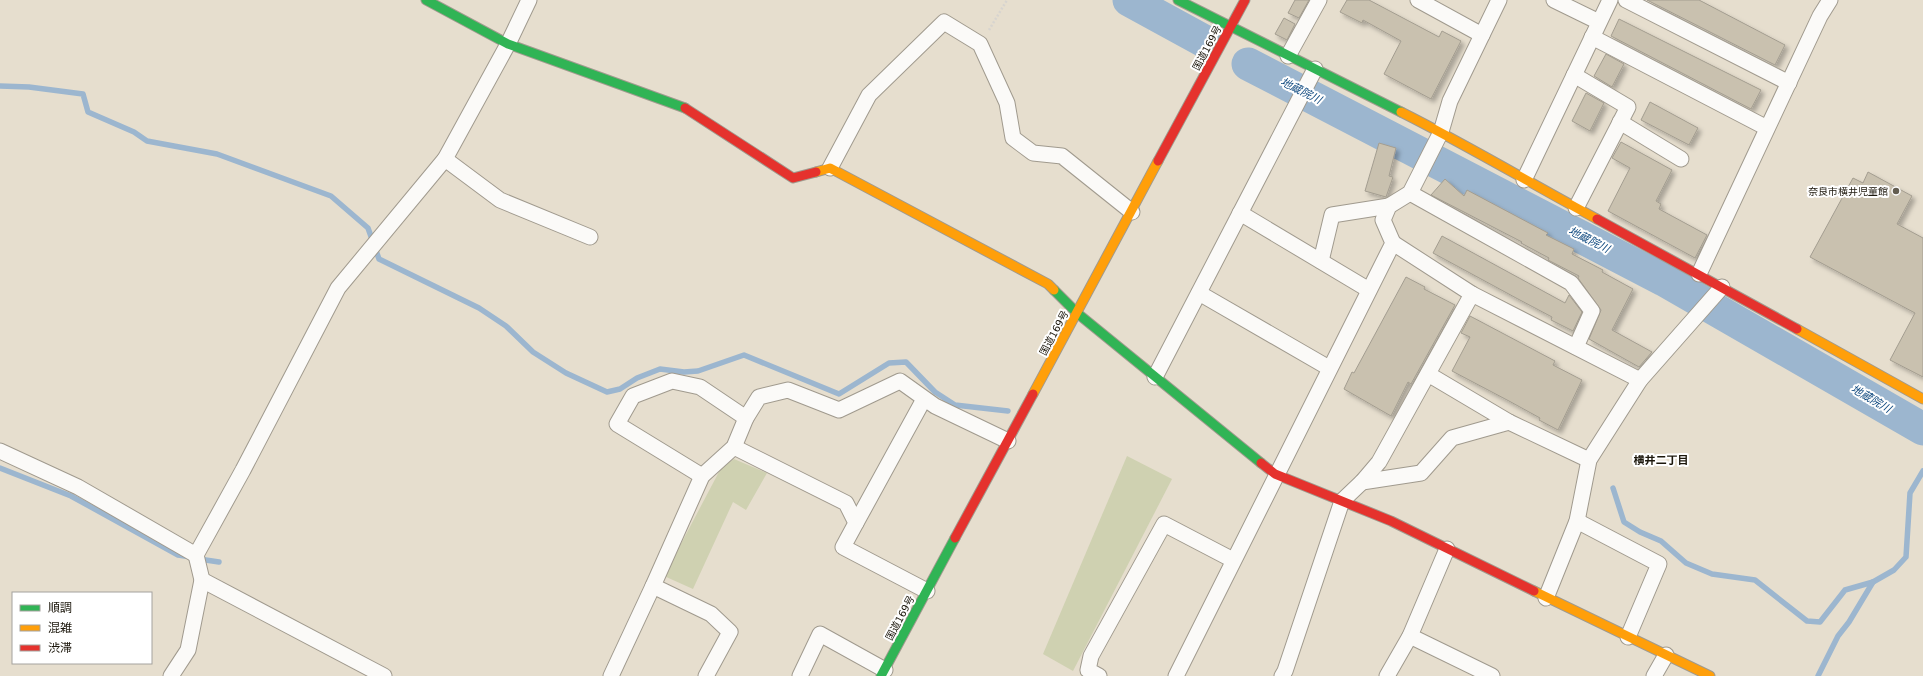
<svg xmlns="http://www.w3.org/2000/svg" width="1923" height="676" viewBox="0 0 1923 676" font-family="'DejaVu Sans','Noto Sans JP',sans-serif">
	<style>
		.green { fill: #cfd1b1 }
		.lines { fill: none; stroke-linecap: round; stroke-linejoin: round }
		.stream { stroke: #9cb6cf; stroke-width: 5.5 }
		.river { stroke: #9cb6cf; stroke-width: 33 }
		.building { fill: #c9c1af; stroke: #a39d90; filter: url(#shadow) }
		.street-casing { stroke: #a09a8e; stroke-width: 17 }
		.fast-casing { stroke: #a09a8e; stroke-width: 11 }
		.slow-casing { stroke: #a09a8e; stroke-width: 11 }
		.jam-casing { stroke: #a09a8e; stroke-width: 11 }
		.path { stroke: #d7d4cf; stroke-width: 2.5; stroke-dasharray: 2 2; stroke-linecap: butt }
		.street { stroke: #fbfaf8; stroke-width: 15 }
		.fast { stroke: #30b455; stroke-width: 9 }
		.slow { stroke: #ff9f0a; stroke-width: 9 }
		.jam { stroke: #e5322d; stroke-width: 9 }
		.poi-dot { fill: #635d50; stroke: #fff; stroke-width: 1.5 }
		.labels { text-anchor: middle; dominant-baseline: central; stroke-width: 4; stroke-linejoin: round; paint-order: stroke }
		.street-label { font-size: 10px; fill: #1c170c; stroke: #fff }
		.poi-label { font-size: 10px; fill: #1c170c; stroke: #fff; text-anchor: end }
		.water-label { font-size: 11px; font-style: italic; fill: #0f497f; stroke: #fff }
		.neighbourhood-label { font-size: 11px; font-weight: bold; fill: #1c170c; stroke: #fff }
	</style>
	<defs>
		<filter id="shadow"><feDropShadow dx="3.5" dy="3.5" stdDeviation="2" flood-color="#0004"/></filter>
	</defs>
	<rect width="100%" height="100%" fill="#e6dece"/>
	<g class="green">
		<path d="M 1127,456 L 1172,479 L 1073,671 L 1043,654 Z"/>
		<path d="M 734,459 L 767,473 L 746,510 L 733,502 L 693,589 L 664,576 L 721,468 Z"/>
	</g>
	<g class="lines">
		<g class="stream">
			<path d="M 0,86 L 29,87 L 83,94 L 88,112 L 134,132 L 147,141 L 217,154 L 331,196 L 368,228 L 379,259 L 479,308 L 506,326 L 533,352 L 566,373 L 607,392 L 620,389 L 637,378 L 660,369 L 684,372 L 698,371 L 744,355 L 839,394 L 889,363 L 906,362 L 935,392 L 955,405 L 1008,411"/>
			<path d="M 0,468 L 71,496 L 178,555 L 191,557"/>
			<path d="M 1613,488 L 1624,522 L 1640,532 L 1661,541 L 1686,563 L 1712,574 L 1755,580 L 1807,621 L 1820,622 L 1845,590 L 1873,582 L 1894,570 L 1906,557 L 1910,493 L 1923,471"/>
			<path d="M 199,559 L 219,562"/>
			<path d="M 1818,676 L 1838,636 L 1849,622 L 1873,582"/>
		</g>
		<g class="river">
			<path d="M 1129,0 L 1204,41"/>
			<path d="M 1248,64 L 1664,280 L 1923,429"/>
		</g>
	</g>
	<g class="building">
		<path d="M 1295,0 L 1309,0 L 1299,18 L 1288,13 Z"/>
		<path d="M 1347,0 L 1369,0 L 1439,37 L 1442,31 L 1461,41 L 1431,99 L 1384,74 L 1401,41 L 1363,20 L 1362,23 L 1340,12 Z"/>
		<path d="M 1647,0 L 1699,0 L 1785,45 L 1775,65 Z"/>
		<path d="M 1284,18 L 1295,24 L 1287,40 L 1275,34 Z"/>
		<path d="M 1619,19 L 1761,90 L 1751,109 L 1611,36 Z"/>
		<path d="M 1606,54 L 1624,64 L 1612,87 L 1594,76 Z"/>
		<path d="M 1586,93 L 1604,103 L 1590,131 L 1572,121 Z"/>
		<path d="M 1650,102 L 1698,128 L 1689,145 L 1641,120 Z"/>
		<path d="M 1621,142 L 1672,170 L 1656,201 L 1661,204 L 1659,209 L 1707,235 L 1695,258 L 1608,211 L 1630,168 L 1612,158 Z"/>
		<path d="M 1379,143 L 1396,148 L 1389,176 L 1393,177 L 1386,197 L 1365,191 Z"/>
		<path d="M 1868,172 L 1912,196 L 1897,224 L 1923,238 L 1923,377 L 1890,360 L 1915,313 L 1810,257 L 1853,178 L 1863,183 Z"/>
		<path d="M 1445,179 L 1464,196 L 1467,190 L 1548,233 L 1546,235 L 1574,249 L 1572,254 L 1603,270 L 1602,272 L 1633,289 L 1612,330 L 1652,352 L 1639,367 L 1589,339 L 1601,310 L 1578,278 L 1579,276 L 1548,260 L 1549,258 L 1521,243 L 1522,242 L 1431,195 Z"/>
		<path d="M 1442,236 L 1565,303 L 1569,295 L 1582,312 L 1573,331 L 1551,320 L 1552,317 L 1518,299 L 1433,253 Z"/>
		<path d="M 1406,277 L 1425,287 L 1424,289 L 1455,305 L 1411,384 L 1408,382 L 1391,416 L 1344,389 L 1352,372 L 1354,373 Z"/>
		<path d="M 1470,316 L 1555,361 L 1553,365 L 1582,380 L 1558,430 L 1539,420 L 1540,418 L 1509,401 L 1452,371 L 1470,337 L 1461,333 Z"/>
	</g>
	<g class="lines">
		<defs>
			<g id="street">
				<path d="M 1418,0 L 1482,35"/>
				<path d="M 1554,0 L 1599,22"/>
				<path d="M 1626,0 L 1789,83"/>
				<path d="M 1592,37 L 1767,128"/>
				<path d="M 1288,56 L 1319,0"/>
				<path d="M 1574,75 L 1628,107 L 1576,208"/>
				<path d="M 1620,122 L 1681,159"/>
				<path d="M 445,159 L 500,200 L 590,237"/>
				<path d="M 830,168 L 869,95 L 944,22 L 980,44 L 1007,103 L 1013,138 L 1033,153 L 1062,156 L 1132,212"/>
				<path d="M 1524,180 L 1610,0"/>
				<path d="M 1410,193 L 1571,283 L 1592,311 L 1576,347"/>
				<path d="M 1240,213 L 1369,290"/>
				<path d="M 1393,243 L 1472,294 L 1640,380"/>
				<path d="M 1321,261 L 1332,215 L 1389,206"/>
				<path d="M 1699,274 L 1820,16 L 1830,0"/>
				<path d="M 1199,293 L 1329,368"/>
				<path d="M 1428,374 L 1509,422"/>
				<path d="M 1155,377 L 1315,69"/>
				<path d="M 734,447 L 846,503 L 856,523 L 843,547 L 927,591"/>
				<path d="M 0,451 L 78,487 L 196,555"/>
				<path d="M 702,476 L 617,424 L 633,396 L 672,381 L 700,387 L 746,418"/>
				<path d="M 1362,482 L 1421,473 L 1452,438 L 1509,422 L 1589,460"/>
				<path d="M 1577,521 L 1659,564 L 1628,637"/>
				<path d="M 856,523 L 924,399"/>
				<path d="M 202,580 L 384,676"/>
				<path d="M 1546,598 L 1577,521 L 1589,460 L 1640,380 L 1722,287"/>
				<path d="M 1410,636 L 1492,676"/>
				<path d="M 171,676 L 188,650 L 202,580 L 196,555 L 243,470 L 338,288 L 445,159 L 508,44 L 529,0"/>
				<path d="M 611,676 L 653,586"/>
				<path d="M 706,676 L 730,632 L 711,614 L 653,586 L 702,476 L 734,447 L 746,418 L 759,397 L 788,390 L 839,410 L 900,381 L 935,406 L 1008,441"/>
				<path d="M 800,676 L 820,634 L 885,670"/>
				<path d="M 1099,676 L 1088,670 L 1091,656 L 1164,524 L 1233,560"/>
				<path d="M 1176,676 L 1393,243 L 1383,220 L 1389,206 L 1410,193 L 1441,132 L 1450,101 L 1499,0"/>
				<path d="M 1282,676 L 1285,671 L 1342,501 L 1362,482 L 1379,462 L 1472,294"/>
				<path d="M 1387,676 L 1410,636 L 1447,549"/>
				<path d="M 1654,676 L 1666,655"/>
			</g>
			<g id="fast">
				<path d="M 426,0 L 508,44 L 685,108"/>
				<path d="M 1178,0 L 1401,112"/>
				<path d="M 1054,290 L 1077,313 L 1261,463"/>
				<path d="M 881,676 L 955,538"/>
			</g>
			<g id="slow">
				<path d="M 1401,112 C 1467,145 1532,184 1597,219"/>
				<path d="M 816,172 L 830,168 L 1048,284 L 1054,290"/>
				<path d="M 1797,329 L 1923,399"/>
				<path d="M 1033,394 L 1158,161"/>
				<path d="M 1534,591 L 1710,676"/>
			</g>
			<g id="jam">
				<path d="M 685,108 L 793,178 L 816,172"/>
				<path d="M 1158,161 L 1245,0"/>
				<path d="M 1597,219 L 1797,329"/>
				<path d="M 1261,463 L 1275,474 L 1391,521 L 1534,591"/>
				<path d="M 955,538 L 1033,394"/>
			</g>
		</defs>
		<use href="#street" class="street-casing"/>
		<use href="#fast" class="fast-casing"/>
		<use href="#slow" class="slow-casing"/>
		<use href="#jam" class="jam-casing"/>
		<path class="path" d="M 989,30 L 1007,0"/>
		<use href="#street" class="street"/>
		<use href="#fast" class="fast"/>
		<use href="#slow" class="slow"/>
		<use href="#jam" class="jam"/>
	</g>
	<circle class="poi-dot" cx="1896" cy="191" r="4"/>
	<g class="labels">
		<g class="street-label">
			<text transform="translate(1207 48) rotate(-62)">国道169号</text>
			<text transform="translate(1054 333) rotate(-62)">国道169号</text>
			<text transform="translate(900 618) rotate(-62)">国道169号</text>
		</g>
		<g class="poi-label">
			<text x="1888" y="191">奈良市横井児童館</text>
		</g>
		<g class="water-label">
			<text transform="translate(1301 91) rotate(27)">地蔵院川</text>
			<text transform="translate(1589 240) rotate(27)">地蔵院川</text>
			<text transform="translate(1871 399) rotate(30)">地蔵院川</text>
		</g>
		<g class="neighbourhood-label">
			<text x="1661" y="460">横井二丁目</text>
		</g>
	</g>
	<rect x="12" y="592" width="140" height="72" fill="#ffffff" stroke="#a4a29e"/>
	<rect x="20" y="605" width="20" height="6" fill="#30b455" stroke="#a4a29e"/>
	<text x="48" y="612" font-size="12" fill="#1c170c">順調</text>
	<rect x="20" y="625" width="20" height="6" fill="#ff9f0a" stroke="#a4a29e"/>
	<text x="48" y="632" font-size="12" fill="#1c170c">混雑</text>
	<rect x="20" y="645" width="20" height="6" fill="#e5322d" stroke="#a4a29e"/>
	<text x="48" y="652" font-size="12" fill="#1c170c">渋滞</text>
</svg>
